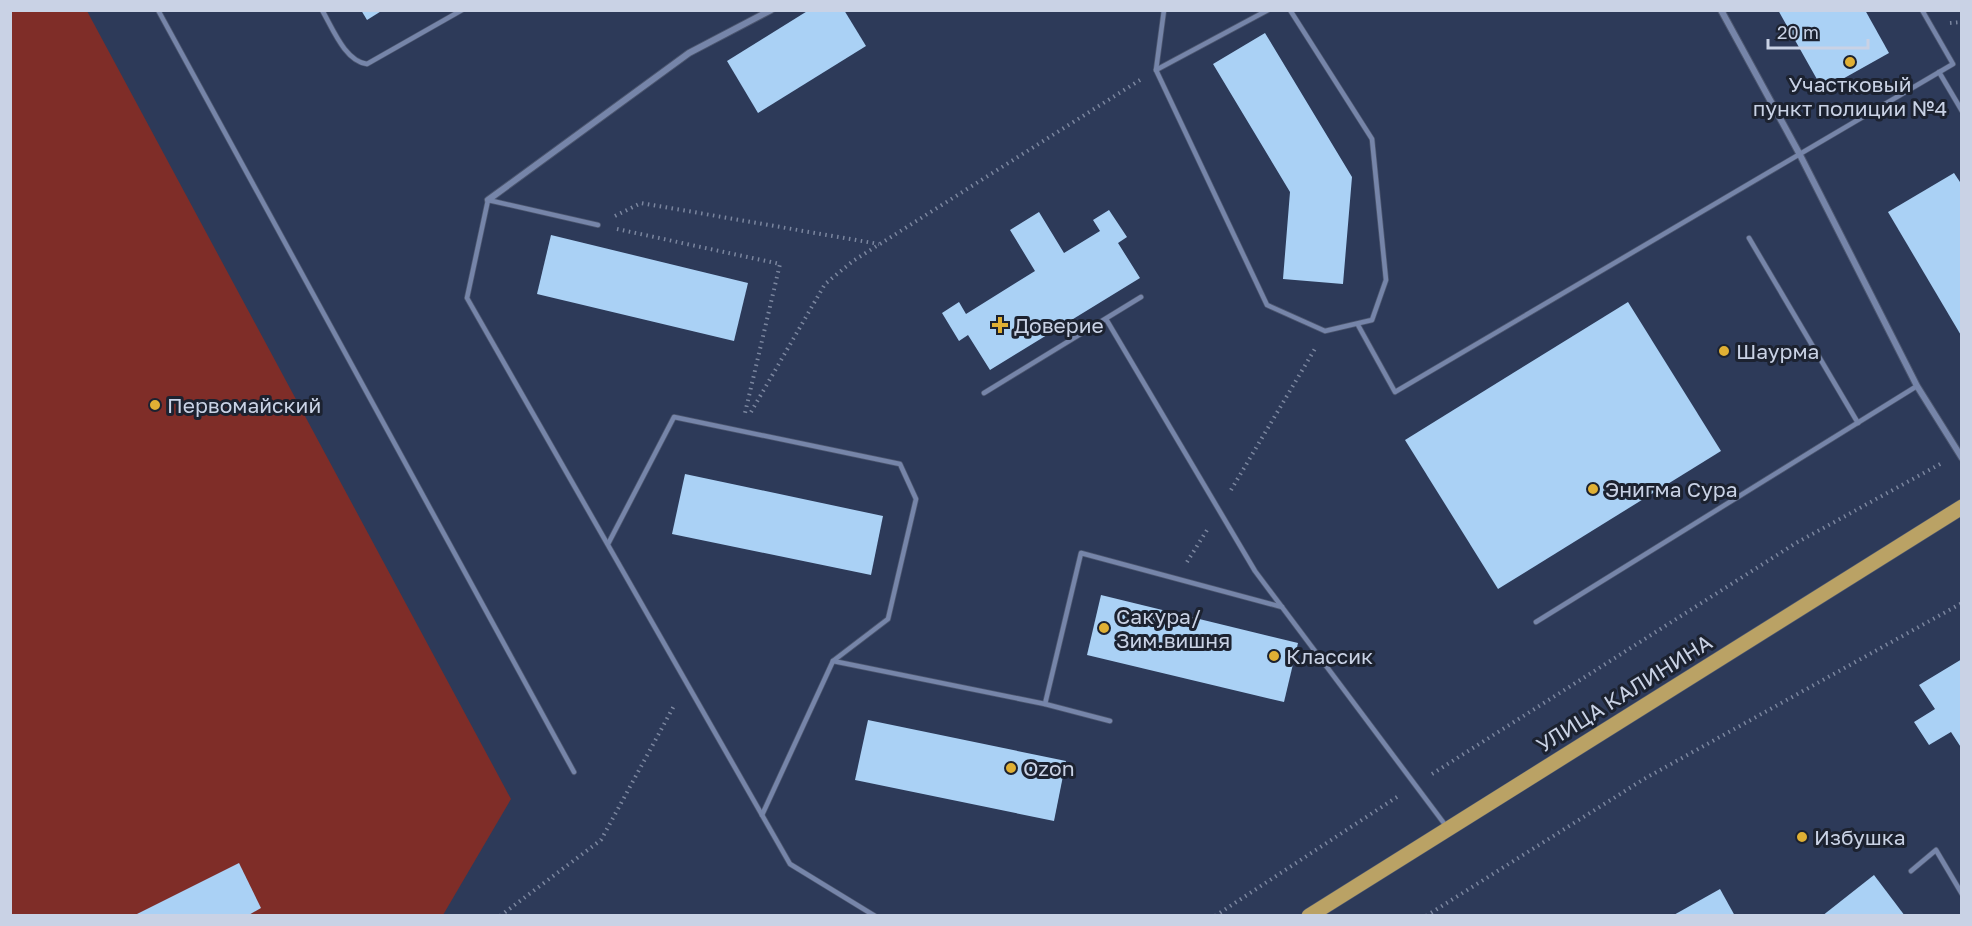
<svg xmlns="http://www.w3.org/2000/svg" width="1972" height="926" viewBox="0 0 1972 926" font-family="'Golos Text',sans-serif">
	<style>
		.green { fill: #7f2d28 }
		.building { fill: #aad1f5 }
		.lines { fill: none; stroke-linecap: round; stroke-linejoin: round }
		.service-casing { stroke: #4c566f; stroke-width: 6 }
		.minor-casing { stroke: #4c566f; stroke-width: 8 }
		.primary-casing { stroke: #4c566f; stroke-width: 16 }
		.path { stroke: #7b869f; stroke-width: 4; stroke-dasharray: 1.5 4.5; stroke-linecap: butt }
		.service { stroke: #7685a9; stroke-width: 4.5 }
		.minor { stroke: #7685a9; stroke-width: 6 }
		.primary { stroke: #baa265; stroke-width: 15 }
		.poi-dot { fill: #e0b034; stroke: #1c2230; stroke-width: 2 }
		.labels { text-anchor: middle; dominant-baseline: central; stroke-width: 6; stroke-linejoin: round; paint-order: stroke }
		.poi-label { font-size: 21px; fill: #c9d2e5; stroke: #1c2230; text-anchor: start }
		.street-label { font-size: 21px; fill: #c9d2e5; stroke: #1c2230 }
	</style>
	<rect width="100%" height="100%" fill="#2d3a59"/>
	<path class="green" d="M 11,11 L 87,11 L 511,799 L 443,915 L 11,915 Z"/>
	<g class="building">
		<path d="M 361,10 L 383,10 L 367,20 Z"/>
		<path d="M 809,10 L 844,10 L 866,46 L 758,113 L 727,61 Z"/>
		<path d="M 1778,10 L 1865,10 L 1889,53 L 1823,90 Z"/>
		<path d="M 1265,33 L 1352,177 L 1343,284 L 1283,279 L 1290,192 L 1213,64 Z"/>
		<path d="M 1954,173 L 1962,185 L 1962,337 L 1888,212 Z"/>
		<path d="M 1109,210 L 1127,237 L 1118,243 L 1140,278 L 990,370 L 968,335 L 959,341 L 942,313 L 959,302 L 966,314 L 1035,271 L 1010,230 L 1039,212 L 1064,253 L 1100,231 L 1093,220 Z"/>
		<path d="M 551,235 L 748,283 L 734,341 L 537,294 Z"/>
		<path d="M 1628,302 L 1721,451 L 1498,589 L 1405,440 Z"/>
		<path d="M 685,474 L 883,516 L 871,575 L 672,534 Z"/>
		<path d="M 1101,595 L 1298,643 L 1284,702 L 1087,655 Z"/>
		<path d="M 1962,659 L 1962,749 L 1951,732 L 1929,745 L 1914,722 L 1935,709 L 1919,685 Z"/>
		<path d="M 868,720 L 1066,761 L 1054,821 L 855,780 Z"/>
		<path d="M 239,863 L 261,908 L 247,916 L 133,916 Z"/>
		<path d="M 1874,875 L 1905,916 L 1822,916 Z"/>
		<path d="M 1720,889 L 1735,916 L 1672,916 Z"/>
	</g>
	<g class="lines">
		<defs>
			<g id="service">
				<path d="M 158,10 L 574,772"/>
				<path d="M 322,10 C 333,29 345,61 367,64 L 462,10"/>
				<path d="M 1164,10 L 1156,70 L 1267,305 L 1325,331 L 1372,320 L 1386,280 L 1372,139 L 1290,10"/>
				<path d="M 1156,70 L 1268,10"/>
				<path d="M 1939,72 L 1962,111"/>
				<path d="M 598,225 L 488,200 L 467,298 L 790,864 L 875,916"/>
				<path d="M 1749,238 L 1858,423"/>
				<path d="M 1106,319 L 1255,571 L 1446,826"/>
				<path d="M 1358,325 L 1395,392 L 1953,64 L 1922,10"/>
				<path d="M 984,393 L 1141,297"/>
				<path d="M 608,544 L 674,417 L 900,464 L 916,499 L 888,619 L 833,661"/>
				<path d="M 1536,622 L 1917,386"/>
				<path d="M 1045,704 L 1081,553 L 1282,607"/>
				<path d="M 762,815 L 833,661 L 1045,704 L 1110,721"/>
				<path d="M 1911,871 L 1936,850 L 1962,894"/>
			</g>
			<g id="minor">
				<path d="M 1721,10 L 1799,153 L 1917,386 L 1962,458"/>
				<path d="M 488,200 L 689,53 L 771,10"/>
			</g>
			<path id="primary" d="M 1309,916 L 1962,507"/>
		</defs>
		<use href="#service" class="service-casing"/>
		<use href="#minor" class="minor-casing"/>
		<use href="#primary" class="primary-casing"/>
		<g class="path">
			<path d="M 1950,23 L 1962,22"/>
			<path d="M 615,216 L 641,203 L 879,244"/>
			<path d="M 617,229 L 780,264 L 745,413"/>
			<path d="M 751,412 L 825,284 L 853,261 L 1140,80"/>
			<path d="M 1231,490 L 1316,347"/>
			<path d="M 1187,562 L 1207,530"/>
			<path d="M 1432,774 L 1796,543 L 1942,463"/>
			<path d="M 500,916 L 601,840 L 675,704"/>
			<path d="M 1215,916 L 1400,795"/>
			<path d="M 1426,916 L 1644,779 L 1962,603"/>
		</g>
		<use href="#service" class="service"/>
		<use href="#minor" class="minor"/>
		<use href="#primary" class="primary"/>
	</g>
	<g class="poi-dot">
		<circle cx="1850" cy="62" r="6"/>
		<path d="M997 316h6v6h6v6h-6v6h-6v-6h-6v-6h6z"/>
		<circle cx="1724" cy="351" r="6"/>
		<circle cx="155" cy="405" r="6"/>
		<circle cx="1593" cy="489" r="6"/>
		<circle cx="1104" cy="628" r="6"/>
		<circle cx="1274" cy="656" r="6"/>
		<circle cx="1011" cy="768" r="6"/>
		<circle cx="1802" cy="837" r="6"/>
	</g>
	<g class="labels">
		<g class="poi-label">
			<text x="1850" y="84" text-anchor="middle">Участковый<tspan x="1850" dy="24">пункт полиции №4</tspan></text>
			<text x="1014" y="325">Доверие</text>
			<text x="1736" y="351">Шаурма</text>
			<text x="167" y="405">Первомайский</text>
			<text x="1605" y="489">Энигма Сура</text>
			<text x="1116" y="616">Сакура/<tspan x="1116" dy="24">Зим.вишня</tspan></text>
			<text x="1286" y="656">Классик</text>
			<text x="1023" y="768">Ozon</text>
			<text x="1814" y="837">Избушка</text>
		</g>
		<g class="street-label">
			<text transform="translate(1624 693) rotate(-32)">УЛИЦА КАЛИНИНА</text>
		</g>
	</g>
	<rect width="1972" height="926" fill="none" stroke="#c9d2e5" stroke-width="24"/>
	<path d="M1768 39v9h100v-9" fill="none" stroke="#c9d2e5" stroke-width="3"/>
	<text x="1777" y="39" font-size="18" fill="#c9d2e5" stroke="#1c2230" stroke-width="4.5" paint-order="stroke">20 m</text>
</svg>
